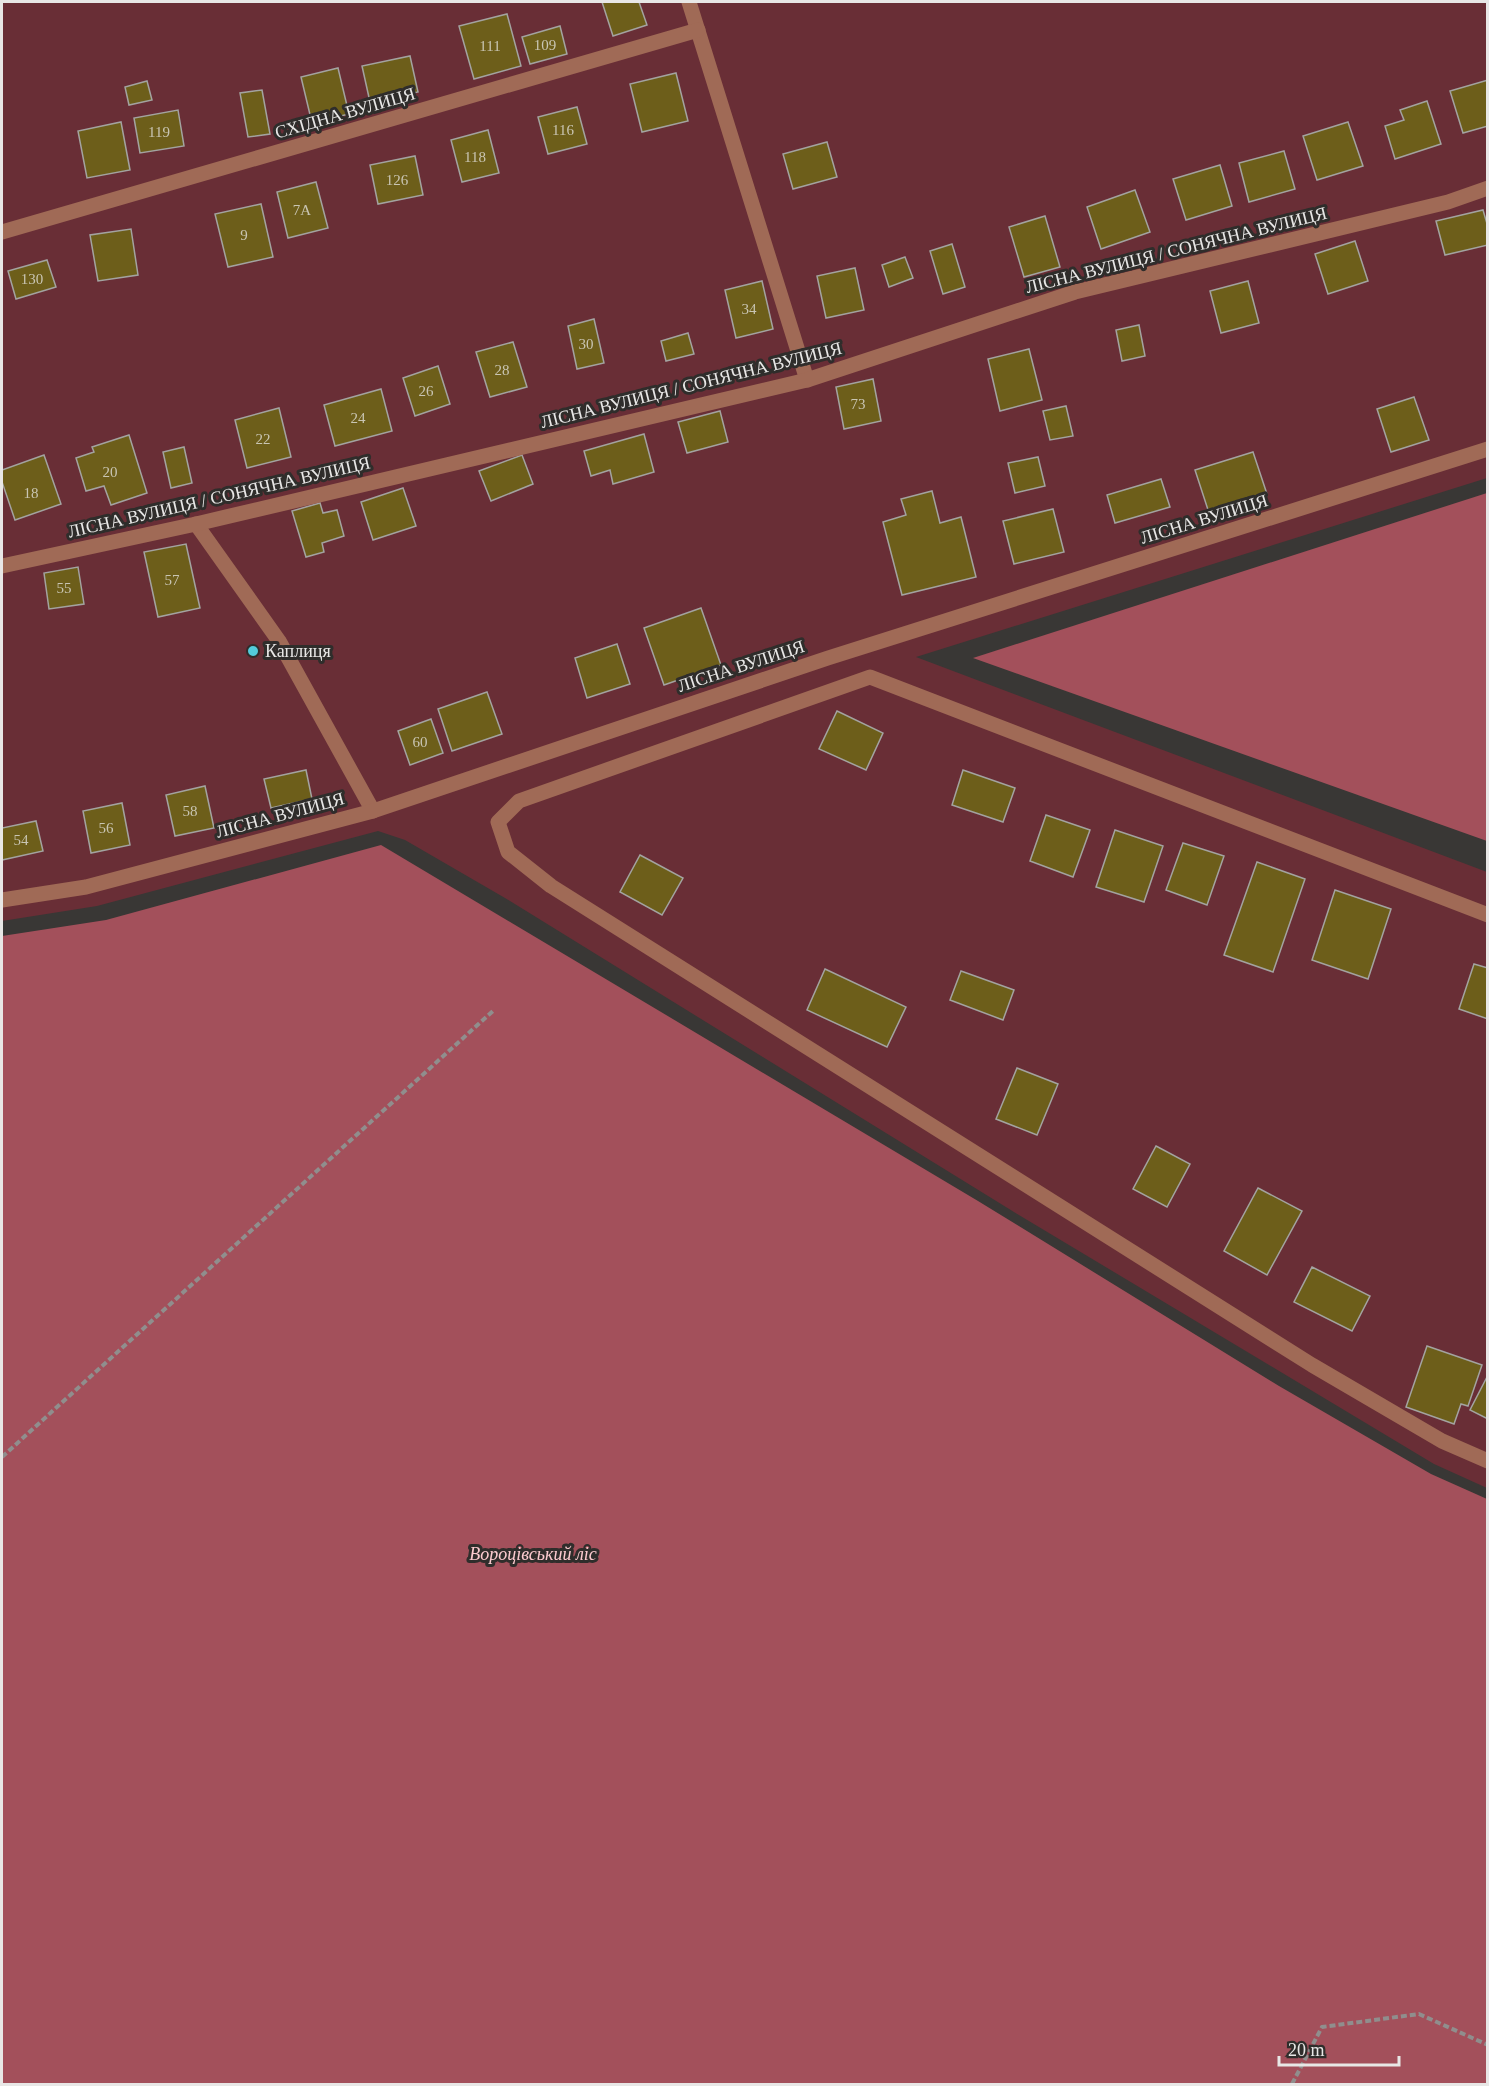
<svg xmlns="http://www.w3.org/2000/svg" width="1489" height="2086" viewBox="0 0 1489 2086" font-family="'Times New Roman',serif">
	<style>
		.green { fill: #692e36 }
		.forest { fill: #a3505b }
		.building { fill: #6d5e1a; stroke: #a3a3a0; stroke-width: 1.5 }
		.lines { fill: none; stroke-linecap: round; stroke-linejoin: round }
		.path { stroke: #908e8d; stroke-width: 4; stroke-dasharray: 6 3; stroke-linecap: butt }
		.minor { stroke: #a06a56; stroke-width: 15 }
		.poi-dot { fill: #53cbda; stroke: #2f2d2b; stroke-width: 2 }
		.labels { text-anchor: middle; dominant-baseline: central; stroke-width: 6; stroke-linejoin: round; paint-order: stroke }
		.number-label { font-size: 15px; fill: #c9c5b3 }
		.street-label { font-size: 18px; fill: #e8e7e6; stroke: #2f2d2b }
		.poi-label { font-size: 18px; fill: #e8e7e6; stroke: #2f2d2b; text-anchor: start }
		.park-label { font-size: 18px; font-style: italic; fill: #fccbcf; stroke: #2f2d2b }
	</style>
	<rect width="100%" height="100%" fill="#393735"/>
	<path class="green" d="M 2,2 L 1487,2 L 1487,478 L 916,657 L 1487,872 L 1487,1488 L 1434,1464 L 1014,1212 L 505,898 L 405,840 L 378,831 L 97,906 L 2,921 Z"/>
	<g class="forest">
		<path d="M 1487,493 L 1487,841 L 973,658 Z"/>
		<path d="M 381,845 L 978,1201 L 1279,1386 L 1431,1474 L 1487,1499 L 1487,2084 L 2,2084 L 2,936 L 106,920 Z"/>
	</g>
	<g class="building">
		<path d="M 602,2 L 639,2 L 647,25 L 613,36 Z"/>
		<path d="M 507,14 L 521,66 L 474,79 L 459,26 Z"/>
		<path d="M 560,26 L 567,54 L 530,64 L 522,37 Z"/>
		<path d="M 410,56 L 418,92 L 370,102 L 362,66 Z"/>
		<path d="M 338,68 L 349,114 L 312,123 L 301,77 Z"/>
		<path d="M 676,73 L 688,121 L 642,132 L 630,84 Z"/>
		<path d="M 1488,80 L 1488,126 L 1463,133 L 1450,91 Z"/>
		<path d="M 147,81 L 152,100 L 129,105 L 125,87 Z"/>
		<path d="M 262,90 L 270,134 L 248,137 L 240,93 Z"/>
		<path d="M 1427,101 L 1441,144 L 1395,159 L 1385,126 L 1404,120 L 1400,110 Z"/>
		<path d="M 577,107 L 587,144 L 548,154 L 538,117 Z"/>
		<path d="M 178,110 L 184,146 L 140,153 L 134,118 Z"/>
		<path d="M 121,122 L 130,170 L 87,178 L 78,131 Z"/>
		<path d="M 1348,122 L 1363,166 L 1317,180 L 1303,136 Z"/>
		<path d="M 488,130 L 499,173 L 462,182 L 451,140 Z"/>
		<path d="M 827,142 L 837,177 L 793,189 L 783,154 Z"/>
		<path d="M 1284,151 L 1295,189 L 1249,202 L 1239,163 Z"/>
		<path d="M 415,156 L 423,195 L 378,204 L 370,165 Z"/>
		<path d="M 1220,165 L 1232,206 L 1186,220 L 1173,179 Z"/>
		<path d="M 316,182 L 328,228 L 288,238 L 277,192 Z"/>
		<path d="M 1135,190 L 1150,232 L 1101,249 L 1087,207 Z"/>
		<path d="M 261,204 L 273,257 L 228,267 L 215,214 Z"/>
		<path d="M 1483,210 L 1488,227 L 1488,245 L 1445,255 L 1436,221 Z"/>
		<path d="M 1045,216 L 1060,267 L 1024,277 L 1009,227 Z"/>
		<path d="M 131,229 L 138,275 L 98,281 L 90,235 Z"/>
		<path d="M 1355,241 L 1368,281 L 1328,294 L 1315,254 Z"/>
		<path d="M 952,244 L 965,287 L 943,294 L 930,251 Z"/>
		<path d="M 905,257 L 913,278 L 889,287 L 882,265 Z"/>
		<path d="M 47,260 L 56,287 L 16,299 L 8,271 Z"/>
		<path d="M 855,268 L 864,310 L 826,318 L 817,276 Z"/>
		<path d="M 762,281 L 773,329 L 736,338 L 725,290 Z"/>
		<path d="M 1248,281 L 1259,323 L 1221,333 L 1210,291 Z"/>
		<path d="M 594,319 L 604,363 L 577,369 L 568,326 Z"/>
		<path d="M 1139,325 L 1145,356 L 1122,361 L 1116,330 Z"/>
		<path d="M 688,333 L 694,354 L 666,361 L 661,341 Z"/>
		<path d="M 513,342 L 527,387 L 490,397 L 476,352 Z"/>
		<path d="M 1029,349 L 1042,400 L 1000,411 L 988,359 Z"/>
		<path d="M 438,366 L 450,404 L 415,416 L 403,378 Z"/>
		<path d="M 873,379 L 881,421 L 844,429 L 836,387 Z"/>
		<path d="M 381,389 L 392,431 L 335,446 L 324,405 Z"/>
		<path d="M 1414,397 L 1429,440 L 1391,452 L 1377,409 Z"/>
		<path d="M 1066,406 L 1073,436 L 1050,440 L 1043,411 Z"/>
		<path d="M 279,408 L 291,457 L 247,468 L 235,420 Z"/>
		<path d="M 720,411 L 728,442 L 687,453 L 678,422 Z"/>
		<path d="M 644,434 L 654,472 L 613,484 L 610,470 L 591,476 L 584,451 Z"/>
		<path d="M 129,435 L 147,493 L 111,505 L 104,486 L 86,491 L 76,458 L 94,452 L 92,447 Z"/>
		<path d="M 184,447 L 192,483 L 171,488 L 163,452 Z"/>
		<path d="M 1253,452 L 1267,494 L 1242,502 L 1245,511 L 1212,522 L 1195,470 Z"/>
		<path d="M 44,455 L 61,504 L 15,520 L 2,482 L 2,470 Z"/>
		<path d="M 522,455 L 533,484 L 491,501 L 479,471 Z"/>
		<path d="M 1038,457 L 1045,486 L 1015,493 L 1008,463 Z"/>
		<path d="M 1161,479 L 1170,507 L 1115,523 L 1107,495 Z"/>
		<path d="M 403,488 L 416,526 L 373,540 L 361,502 Z"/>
		<path d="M 932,491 L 940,523 L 961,517 L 976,577 L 902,595 L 883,522 L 906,515 L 901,499 Z"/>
		<path d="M 320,503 L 323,513 L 337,510 L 344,536 L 322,543 L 324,552 L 306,557 L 292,511 Z"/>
		<path d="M 1053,509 L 1064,552 L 1014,564 L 1003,521 Z"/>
		<path d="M 186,544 L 200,608 L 158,617 L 144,552 Z"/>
		<path d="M 78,567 L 84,604 L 49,609 L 44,573 Z"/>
		<path d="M 701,608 L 721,665 L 664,685 L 644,628 Z"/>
		<path d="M 617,644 L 630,684 L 587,698 L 575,658 Z"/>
		<path d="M 487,692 L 502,734 L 452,751 L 438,709 Z"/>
		<path d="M 837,711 L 883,733 L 866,770 L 819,749 Z"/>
		<path d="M 431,719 L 443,753 L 410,765 L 398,731 Z"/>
		<path d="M 306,770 L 312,799 L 271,808 L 264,779 Z"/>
		<path d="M 963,770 L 1015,788 L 1003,822 L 952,805 Z"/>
		<path d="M 205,786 L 214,828 L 175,836 L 166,795 Z"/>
		<path d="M 122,803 L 130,845 L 91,853 L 83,811 Z"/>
		<path d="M 1046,815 L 1090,830 L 1073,877 L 1030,861 Z"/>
		<path d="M 36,821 L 43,851 L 2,860 L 2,828 Z"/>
		<path d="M 1115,830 L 1163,846 L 1144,902 L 1096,887 Z"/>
		<path d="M 1183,843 L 1224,856 L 1207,905 L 1166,890 Z"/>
		<path d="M 640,855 L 683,878 L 662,915 L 620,892 Z"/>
		<path d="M 1257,862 L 1305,879 L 1273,972 L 1224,955 Z"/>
		<path d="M 1335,890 L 1391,909 L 1368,979 L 1312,960 Z"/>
		<path d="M 1474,964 L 1488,968 L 1488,1019 L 1459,1009 Z"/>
		<path d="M 825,969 L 906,1007 L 887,1047 L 807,1010 Z"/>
		<path d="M 961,971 L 1014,990 L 1003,1020 L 950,1000 Z"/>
		<path d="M 1017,1068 L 1058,1084 L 1037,1135 L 996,1119 Z"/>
		<path d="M 1156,1146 L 1190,1164 L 1167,1207 L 1133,1189 Z"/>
		<path d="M 1258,1188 L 1302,1211 L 1267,1275 L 1224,1251 Z"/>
		<path d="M 1312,1267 L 1370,1296 L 1352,1331 L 1294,1302 Z"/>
		<path d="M 1427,1346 L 1482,1365 L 1468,1406 L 1461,1404 L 1454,1424 L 1406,1407 Z"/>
		<path d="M 1488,1375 L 1488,1419 L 1470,1410 Z"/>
	</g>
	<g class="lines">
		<g class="path">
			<path d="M 2,1457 L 494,1010"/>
			<path d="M 1292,2084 L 1322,2027 L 1419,2014 L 1488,2045"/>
		</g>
		<g class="minor">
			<path d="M 689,2 L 807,380"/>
			<path d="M 2,232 L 698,30"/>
			<path d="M 196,524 L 279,641 L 373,811"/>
			<path d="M 2,566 L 196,524 L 807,380 L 1075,292 L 1448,202 L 1488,188"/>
			<path d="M 2,900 L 86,887 L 373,811 L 828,658 L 1488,449"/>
			<path d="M 1488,915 L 870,677 L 519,801 L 498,822 L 508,852 L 551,886 L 1312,1365 L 1442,1441 L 1488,1461"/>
		</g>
	</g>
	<circle class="poi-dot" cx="253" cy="651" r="6"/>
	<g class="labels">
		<g class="number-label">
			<text x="545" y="45">109</text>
			<text x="490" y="46">111</text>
			<text x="563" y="130">116</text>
			<text x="159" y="132">119</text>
			<text x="475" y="157">118</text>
			<text x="397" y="180">126</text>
			<text x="302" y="210">7А</text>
			<text x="244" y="235">9</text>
			<text x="32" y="279">130</text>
			<text x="749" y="309">34</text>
			<text x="586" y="344">30</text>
			<text x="502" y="370">28</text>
			<text x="426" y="391">26</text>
			<text x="858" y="404">73</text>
			<text x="358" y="418">24</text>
			<text x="263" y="439">22</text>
			<text x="110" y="472">20</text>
			<text x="31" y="493">18</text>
			<text x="172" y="580">57</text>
			<text x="64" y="588">55</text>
			<text x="420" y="742">60</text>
			<text x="190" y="811">58</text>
			<text x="106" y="828">56</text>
			<text x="21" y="840">54</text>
		</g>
		<g class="street-label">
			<text transform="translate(345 113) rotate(-16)">СХІДНА ВУЛИЦЯ</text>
			<text transform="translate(1176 250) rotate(-14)">ЛІСНА ВУЛИЦЯ / СОНЯЧНА ВУЛИЦЯ</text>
			<text transform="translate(691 385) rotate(-14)">ЛІСНА ВУЛИЦЯ / СОНЯЧНА ВУЛИЦЯ</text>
			<text transform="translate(219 497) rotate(-13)">ЛІСНА ВУЛИЦЯ / СОНЯЧНА ВУЛИЦЯ</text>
			<text transform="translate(1204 519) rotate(-17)">ЛІСНА ВУЛИЦЯ</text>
			<text transform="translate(741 666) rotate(-18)">ЛІСНА ВУЛИЦЯ</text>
			<text transform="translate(280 815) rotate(-15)">ЛІСНА ВУЛИЦЯ</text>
		</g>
		<g class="poi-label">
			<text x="265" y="651">Каплиця</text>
		</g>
		<g class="park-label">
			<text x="533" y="1554">Вороцівський ліс</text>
		</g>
	</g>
	<rect width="1489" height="2086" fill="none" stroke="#e8e7e6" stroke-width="6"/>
	<path d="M1279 2056v9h120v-9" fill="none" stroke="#e8e7e6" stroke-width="3"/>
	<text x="1288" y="2056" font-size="18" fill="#e8e7e6" stroke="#2f2d2b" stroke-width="4.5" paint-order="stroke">20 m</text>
</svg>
